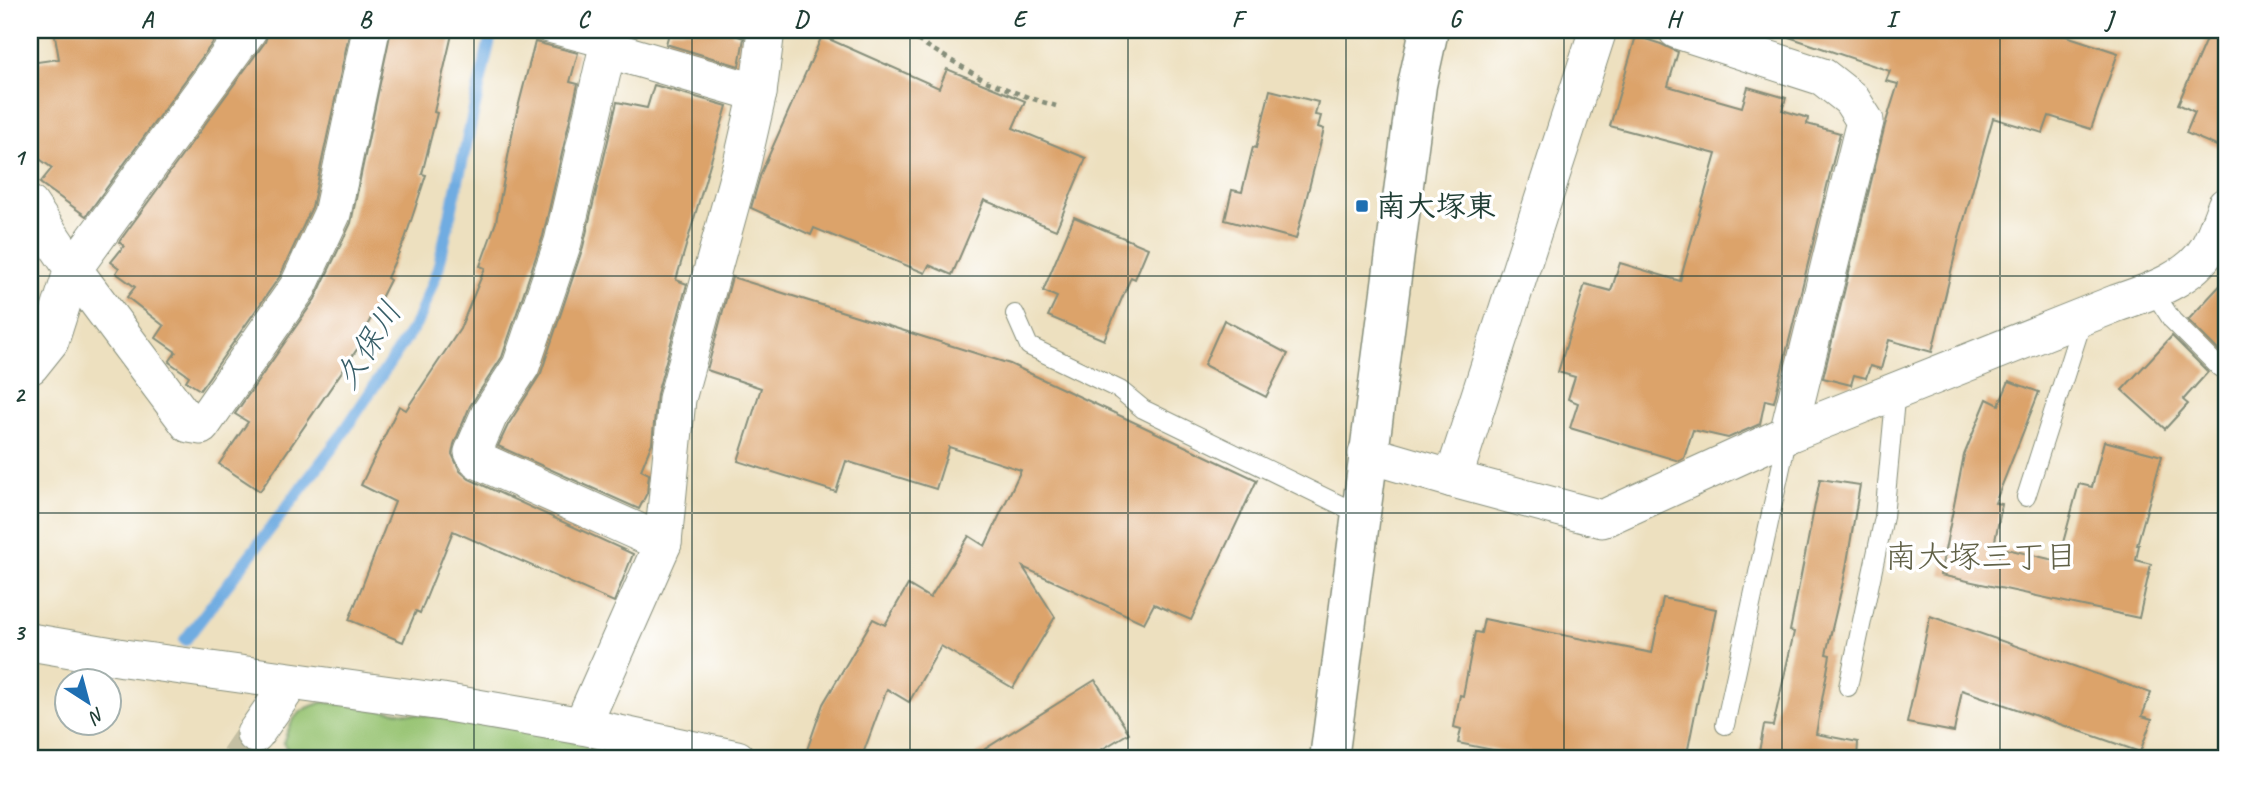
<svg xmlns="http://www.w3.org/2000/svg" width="2256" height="789" viewBox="0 0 2256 789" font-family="Caveat,'Klee One',sans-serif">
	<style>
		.green { fill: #96c371; stroke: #5a8052; stroke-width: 2 }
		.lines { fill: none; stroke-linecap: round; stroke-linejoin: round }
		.stream { stroke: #70ace1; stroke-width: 12 }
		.building { fill: #dca36b }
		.street-tunnel { stroke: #c4bfa3; stroke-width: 37; stroke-dasharray: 37 18; stroke-linecap: butt }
		.lane-casing { stroke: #868e7a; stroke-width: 20 }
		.street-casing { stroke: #868e7a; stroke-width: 39 }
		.secondary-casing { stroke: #868e7a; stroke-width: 41 }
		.path { stroke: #868e7a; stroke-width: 4.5; stroke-dasharray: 5 5; stroke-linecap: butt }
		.lane { stroke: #fff; stroke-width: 18 }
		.street { stroke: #fff; stroke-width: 37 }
		.secondary { stroke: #fff; stroke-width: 38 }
		.grid { fill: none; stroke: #1f3d34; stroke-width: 2; stroke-opacity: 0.55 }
		.poi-dot { fill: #1f6fb2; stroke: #fff; stroke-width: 2.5 }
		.labels { text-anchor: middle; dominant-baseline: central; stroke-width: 7; stroke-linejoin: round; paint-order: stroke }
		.poi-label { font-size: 30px; font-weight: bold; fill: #1f3d34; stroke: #fff; text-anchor: start }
		.water-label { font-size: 32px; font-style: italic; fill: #375e68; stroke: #fff }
		.neighbourhood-label { font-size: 32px; fill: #616147; stroke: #fff }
		.neatline { fill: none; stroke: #1f3d34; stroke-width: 2.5 }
		.grid-label { font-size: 23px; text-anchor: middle; font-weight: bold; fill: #1f3d34 }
	</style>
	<rect width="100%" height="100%" fill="#fff"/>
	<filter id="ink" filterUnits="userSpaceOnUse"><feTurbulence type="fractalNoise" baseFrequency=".0143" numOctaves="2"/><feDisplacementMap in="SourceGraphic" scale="14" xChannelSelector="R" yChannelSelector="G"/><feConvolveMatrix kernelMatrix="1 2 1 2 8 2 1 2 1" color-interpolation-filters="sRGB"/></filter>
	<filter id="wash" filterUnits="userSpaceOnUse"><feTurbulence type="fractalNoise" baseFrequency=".00686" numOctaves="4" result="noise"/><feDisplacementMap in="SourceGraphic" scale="28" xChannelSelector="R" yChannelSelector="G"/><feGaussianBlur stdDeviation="1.57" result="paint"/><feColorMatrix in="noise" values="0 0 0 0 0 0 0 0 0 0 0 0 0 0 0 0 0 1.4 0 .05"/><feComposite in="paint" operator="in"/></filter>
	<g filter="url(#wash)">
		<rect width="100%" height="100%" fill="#ede0bf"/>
		<path class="green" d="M 324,702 L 505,726 L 657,759 L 320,759 L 289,751 L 283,743 C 292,717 297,709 324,702 Z"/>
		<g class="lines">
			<path class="stream" d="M 185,640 L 339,439 L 417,322 L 438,269 L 492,30"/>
		</g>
		<g id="blocks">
			<g class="building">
				<path d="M 54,30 L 222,30 L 86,216 L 40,183 L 52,168 L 30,152 L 30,63 L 59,59 Z"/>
				<path d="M 269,30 L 350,30 L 312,207 L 280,276 L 200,390 L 186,381 L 189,376 L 169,362 L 176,352 L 156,338 L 164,326 L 127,297 L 135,287 L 116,273 L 119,268 L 111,262 L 124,246 L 119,242 L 265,42 Z"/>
				<path d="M 391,30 L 453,30 L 434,112 L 437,113 L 422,174 L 426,175 L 405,239 L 387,278 L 390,280 L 360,340 L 362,342 L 260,491 L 219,464 L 248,422 L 235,414 L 315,299 L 351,223 Z"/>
				<path d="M 670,30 L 733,30 L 732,34 L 744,38 L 739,66 L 666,44 Z"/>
				<path d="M 1787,30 L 2048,30 L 2118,53 L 2091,129 L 2049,116 L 2043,133 L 1993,118 L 1960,234 L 1932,352 L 1889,340 L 1881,369 L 1870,366 L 1866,378 L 1854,375 L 1851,385 L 1823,378 L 1885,125 L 1898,84 L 1886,81 L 1890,71 L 1786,36 Z"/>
				<path d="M 2210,30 L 2226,30 L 2226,150 L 2186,133 L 2195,112 L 2178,104 Z"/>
				<path d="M 822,36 L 939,88 L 947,69 L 1025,101 L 1013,128 L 1086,158 L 1056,230 L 984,200 L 952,275 L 929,265 L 925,273 L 814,228 L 811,235 L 751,208 L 761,173 Z"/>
				<path d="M 1636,36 L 1661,44 L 1678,52 L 1668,86 L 1742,107 L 1748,87 L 1786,98 L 1782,110 L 1808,118 L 1807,124 L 1840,133 L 1774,402 L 1765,400 L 1760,424 L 1728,438 L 1693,430 L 1684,458 L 1679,461 L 1570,428 L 1578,403 L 1568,399 L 1575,377 L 1558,372 L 1585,284 L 1611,291 L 1620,263 L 1680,281 L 1716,154 L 1610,126 Z"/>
				<path d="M 535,42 L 578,53 L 570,82 L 578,84 L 543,236 L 502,357 L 470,406 L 454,444 L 452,454 L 460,471 L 469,479 L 633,554 L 614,602 L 453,531 L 420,613 L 416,611 L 403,642 L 349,620 L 395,502 L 361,485 L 399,406 L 406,410 L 460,329 L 485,268 L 480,266 L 496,222 L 515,119 Z"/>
				<path d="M 654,85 L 727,106 L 676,280 L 687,284 L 657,394 L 652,443 L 641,470 L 649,474 L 647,493 L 639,509 L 498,446 L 508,425 L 541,373 L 583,247 L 617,102 L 647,108 Z"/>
				<path d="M 1270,90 L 1318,102 L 1315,115 L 1321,116 L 1318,127 L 1324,129 L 1296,239 L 1225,220 L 1232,190 L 1242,192 L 1253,147 L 1256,148 Z"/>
				<path d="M 1074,217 L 1148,248 L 1135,279 L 1131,277 L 1104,340 L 1048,316 L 1057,297 L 1043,291 Z"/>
				<path d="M 732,277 L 1010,364 L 1257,480 L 1191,620 L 1154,604 L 1144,623 L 1023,567 L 1055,617 L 1013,688 L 941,646 L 909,702 L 887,689 L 861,759 L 832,759 L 807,750 L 823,704 L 873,619 L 885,625 L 908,585 L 930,598 L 969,536 L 985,546 L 1021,470 L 949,447 L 936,489 L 846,461 L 836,492 L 738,461 L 761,388 L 707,370 Z"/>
				<path d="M 2226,279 L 2226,353 L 2224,356 L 2188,320 Z"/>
				<path d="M 1224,320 L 1288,354 L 1266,397 L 1204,365 Z"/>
				<path d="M 2172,336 L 2208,372 L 2183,400 L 2188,404 L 2165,429 L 2122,390 Z"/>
				<path d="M 2009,381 L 2039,392 L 1995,503 L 2002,504 L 1994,546 L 2058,561 L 2079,484 L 2092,487 L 2104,441 L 2162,456 L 2137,545 L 2139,545 L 2136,560 L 2151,564 L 2139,618 L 1940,575 L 1964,455 L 1987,399 L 1999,405 Z"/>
				<path d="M 1820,479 L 1860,485 L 1845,574 L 1826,654 L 1830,655 L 1816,734 L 1858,742 L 1857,759 L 1766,759 L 1758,757 L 1764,725 L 1773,726 L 1794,632 L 1790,631 Z"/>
				<path d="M 1663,598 L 1716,609 L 1686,759 L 1538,759 L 1458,743 L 1461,729 L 1454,727 L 1460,695 L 1463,696 L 1475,632 L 1481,633 L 1484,619 L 1652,653 Z"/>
				<path d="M 1930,616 L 2151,693 L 2142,716 L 2152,719 L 2140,752 L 1962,690 L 1954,732 L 1907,723 Z"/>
				<path d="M 1095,680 L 1129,733 L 1086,759 L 969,759 Z"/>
			</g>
		</g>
	</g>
	<g filter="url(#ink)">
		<use href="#blocks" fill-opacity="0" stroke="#868e7a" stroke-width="2"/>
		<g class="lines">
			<path class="street-tunnel" d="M 238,759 L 255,734"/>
			<defs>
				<g id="lane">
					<path d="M 539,31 L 610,50"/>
					<path d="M 2153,291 L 2172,320 L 2220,368"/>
					<path d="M 1015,314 L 1029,346 L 1120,390 L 1143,409 L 1361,515"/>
					<path d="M 2026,497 L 2084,316"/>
					<path d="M 1848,687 L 1884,517 L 1896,389"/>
					<path d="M 1725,725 L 1788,435"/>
				</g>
				<g id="street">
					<path d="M 1677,30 L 1823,77 L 1851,99 L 1865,121 L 1788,434"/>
					<path d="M 30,205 L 73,269 L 189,424 L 201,426 L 298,287 L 332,214 L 371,30"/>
					<path d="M 30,366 L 50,341 L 73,269 L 248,30"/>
					<path d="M 1367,454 L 1453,479 L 1598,30"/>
					<path d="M 1453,479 L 1602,519 L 1788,434 L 2117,303 C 2150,292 2191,279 2209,247 C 2216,234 2221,219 2226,206"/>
					<path d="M 663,543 L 478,460 L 473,452 L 489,415 L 521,366 L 563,242 L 605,59 L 610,50 L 758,93"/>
					<path d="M 30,642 L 124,658 L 442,702 L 582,726 L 737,759"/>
					<path d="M 582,726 L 663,543 L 677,399 L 742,163 L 758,93 L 766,30"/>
					<path d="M 255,734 L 291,682"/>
				</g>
				<path id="secondary" d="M 1329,759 L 1417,85 L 1429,30"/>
			</defs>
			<use href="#lane" class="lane-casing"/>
			<use href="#street" class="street-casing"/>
			<use href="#secondary" class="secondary-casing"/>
			<path class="path" d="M 900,30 L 986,81 L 1030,98 L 1056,106"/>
			<use href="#lane" class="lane"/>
			<use href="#street" class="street"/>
			<use href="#secondary" class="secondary"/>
		</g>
	</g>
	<path class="grid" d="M 256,30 L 256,759M 474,30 L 474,759M 692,30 L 692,759M 910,30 L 910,759M 1128,30 L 1128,759M 1346,30 L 1346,759M 1564,30 L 1564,759M 1782,30 L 1782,759M 2000,30 L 2000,759M 30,276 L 2226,276M 30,513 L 2226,513"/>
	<rect class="poi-dot" x="1355" y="199" width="14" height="14" rx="3.5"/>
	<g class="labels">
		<g class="poi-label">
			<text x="1376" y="206">南大塚東</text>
		</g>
		<g class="water-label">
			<text transform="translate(368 345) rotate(-58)">久保川</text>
		</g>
		<g class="neighbourhood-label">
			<text x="1981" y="556">南大塚三丁目</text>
		</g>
	</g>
	<rect width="2256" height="789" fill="none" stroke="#fff" stroke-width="77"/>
	<g transform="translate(88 702) rotate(144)"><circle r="33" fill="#ffffff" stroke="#a5b1ae" stroke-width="2"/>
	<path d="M0-5L12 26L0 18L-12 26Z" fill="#1f6fb2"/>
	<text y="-10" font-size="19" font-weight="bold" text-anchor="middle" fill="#1f3d34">N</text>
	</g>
	<rect x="38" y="38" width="2180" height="712" class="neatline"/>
	<g class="grid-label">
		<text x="147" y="27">A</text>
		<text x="365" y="27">B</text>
		<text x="583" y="27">C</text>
		<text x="801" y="27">D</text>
		<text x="1019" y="27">E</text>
		<text x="1237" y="27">F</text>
		<text x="1455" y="27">G</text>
		<text x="1673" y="27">H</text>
		<text x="1891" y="27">I</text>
		<text x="2109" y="27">J</text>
		<text x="19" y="165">1</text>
		<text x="19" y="402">2</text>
		<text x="19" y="640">3</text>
	</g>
</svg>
